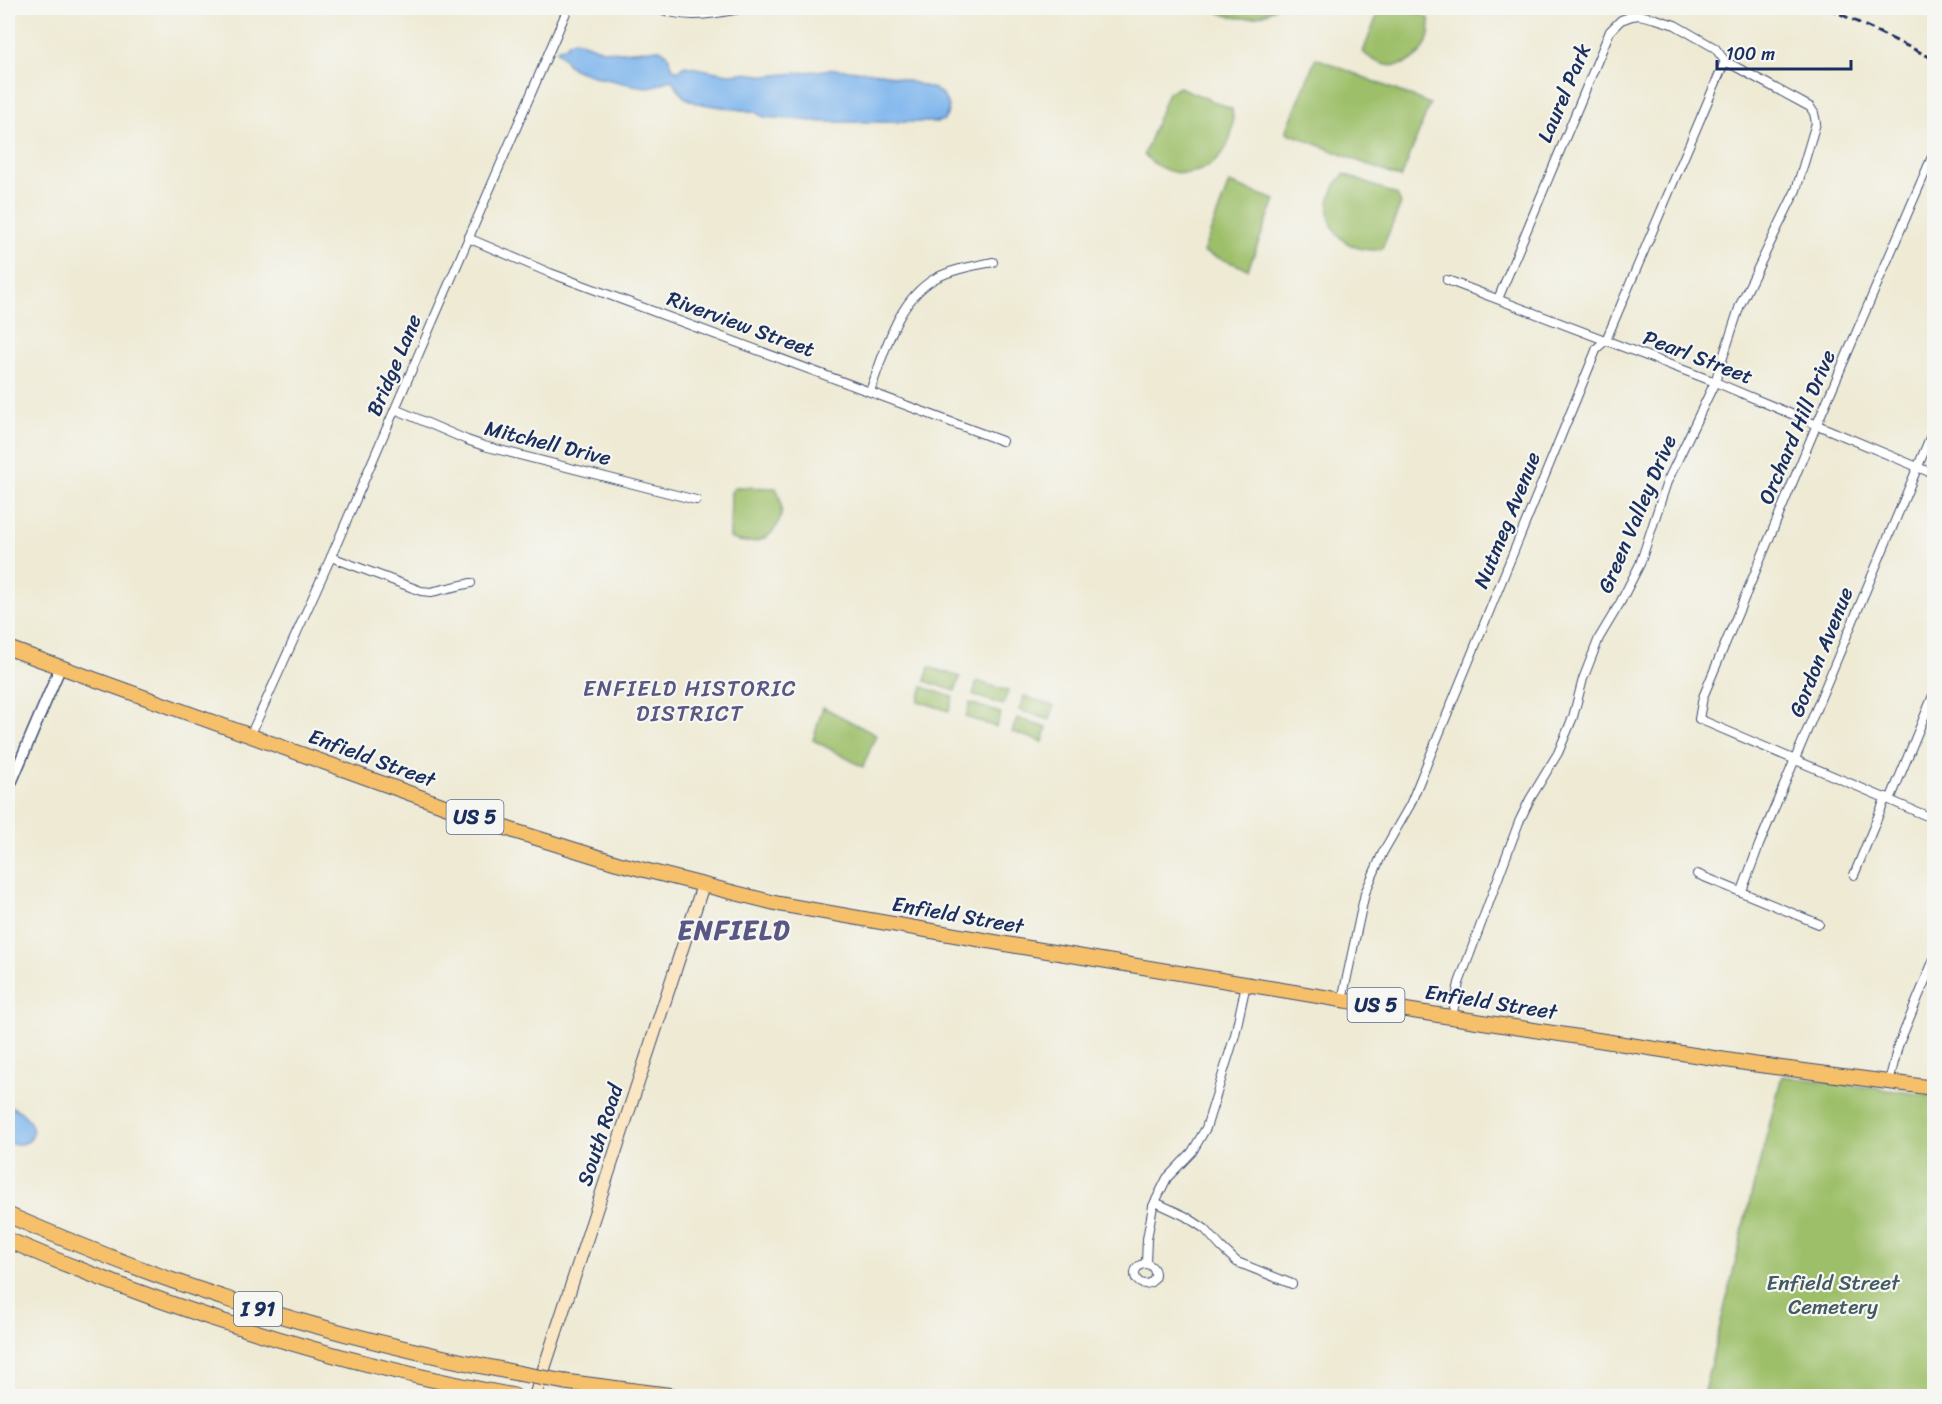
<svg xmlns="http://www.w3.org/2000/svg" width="1942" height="1404" viewBox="0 0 1942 1404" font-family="Sriracha,sans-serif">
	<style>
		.green { fill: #9dbf69; stroke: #5c7764; stroke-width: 1.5 }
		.water { fill: #7eb5ed; stroke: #4c72a6; stroke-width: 1.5 }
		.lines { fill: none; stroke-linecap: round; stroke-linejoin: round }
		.minor-casing { stroke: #3b4b70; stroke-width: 10 }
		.tertiary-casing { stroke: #3b4b70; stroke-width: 13 }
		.secondary-casing { stroke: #3b4b70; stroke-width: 14 }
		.primary-casing { stroke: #3b4b70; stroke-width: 16 }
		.motorway-casing { stroke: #3b4b70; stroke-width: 17 }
		.minor { stroke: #fff; stroke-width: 8 }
		.tertiary { stroke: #fff; stroke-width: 10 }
		.secondary { stroke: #fbe6c4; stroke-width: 12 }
		.primary { stroke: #f6c06b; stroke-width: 14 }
		.motorway { stroke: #f6c06b; stroke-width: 15 }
		.rail { stroke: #1b2f5e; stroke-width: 3; stroke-dasharray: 9 4.5; stroke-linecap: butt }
		.motorway-bridge-casing { stroke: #3b4b70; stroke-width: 17; stroke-linecap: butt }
		.motorway-bridge { stroke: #f6c06b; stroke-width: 15 }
		.labels { text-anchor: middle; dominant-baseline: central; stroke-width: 4.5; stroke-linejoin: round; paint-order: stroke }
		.shield { fill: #f6f6f2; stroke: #5d6b8a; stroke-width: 1.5 }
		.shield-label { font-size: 20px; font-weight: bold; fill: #1b2f5e }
		.street-label { font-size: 21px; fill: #1b2f5e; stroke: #f6f6f2 }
		.park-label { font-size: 21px; fill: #425a61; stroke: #f6f6f2 }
		.neighbourhood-label { font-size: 22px; letter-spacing: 1.5px; fill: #595784; stroke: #f6f6f2 }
		.district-label { font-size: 27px; font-weight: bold; letter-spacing: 1.5px; fill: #595784; stroke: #f6f6f2 }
	</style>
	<rect width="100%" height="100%" fill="#f6f6f2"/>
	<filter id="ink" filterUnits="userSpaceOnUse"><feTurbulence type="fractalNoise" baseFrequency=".0167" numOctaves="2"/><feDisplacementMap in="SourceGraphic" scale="12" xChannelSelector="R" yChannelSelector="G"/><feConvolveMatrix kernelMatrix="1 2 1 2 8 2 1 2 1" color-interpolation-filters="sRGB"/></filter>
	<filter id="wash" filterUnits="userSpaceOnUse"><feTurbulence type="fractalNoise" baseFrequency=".008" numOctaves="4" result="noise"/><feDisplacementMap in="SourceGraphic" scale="24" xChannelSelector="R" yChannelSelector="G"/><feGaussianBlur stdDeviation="1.35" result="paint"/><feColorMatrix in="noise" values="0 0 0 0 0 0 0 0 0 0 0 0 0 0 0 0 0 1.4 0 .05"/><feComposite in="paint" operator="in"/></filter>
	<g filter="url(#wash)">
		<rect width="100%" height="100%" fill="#eeead4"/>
		<g class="green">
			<path d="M 1212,8 L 1275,8 C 1255,21 1232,22 1212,8 Z"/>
			<path d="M 1380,8 L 1404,8 L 1429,18 C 1436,58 1393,82 1363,52 Z"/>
			<path d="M 1316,58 L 1430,104 L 1401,178 L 1286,132 Z"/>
			<path d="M 1179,87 L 1232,109 C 1241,164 1183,195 1144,155 L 1168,92 Z"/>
			<path d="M 1344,174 L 1397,195 L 1401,204 L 1382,249 C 1335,257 1311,207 1344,174 Z"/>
			<path d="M 1229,183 L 1275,200 L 1248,269 L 1203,252 Z"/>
			<path d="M 736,487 L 776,488 C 794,521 765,554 730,538 L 731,492 Z"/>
			<path d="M 929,667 L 960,677 L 955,691 L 925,681 Z"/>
			<path d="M 977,681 L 1008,691 L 1003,705 L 973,695 Z"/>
			<path d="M 923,687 L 953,697 L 949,711 L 918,701 Z"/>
			<path d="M 1024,696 L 1054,706 L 1050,720 L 1019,710 Z"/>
			<path d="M 970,703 L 1001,713 L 996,727 L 966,717 Z"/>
			<path d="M 823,707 L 876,735 L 863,767 L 813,740 Z"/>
			<path d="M 1017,718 L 1047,728 L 1043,742 L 1012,732 Z"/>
			<path d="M 1782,1076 L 1934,1096 L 1934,1396 L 1703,1396 L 1739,1248 L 1744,1223 Z"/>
		</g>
		<g class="water">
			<path d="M 575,40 L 603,50 L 620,52 L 660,49 L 667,54 L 673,68 L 677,71 L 685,66 L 728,74 L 745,73 L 767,76 L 835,69 L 882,73 L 934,89 L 942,94 L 949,106 L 947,115 L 944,120 L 936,122 L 825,122 L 764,117 L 755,112 L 696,103 L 684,97 L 672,80 C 664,81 658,86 650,87 C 636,87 584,75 572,68 C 565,64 564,56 557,51 L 558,48 L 565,47 L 569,42 Z"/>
			<path d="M 8,1105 C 12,1107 17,1109 21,1112 C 40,1128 36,1149 8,1143 Z"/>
		</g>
	</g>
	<g filter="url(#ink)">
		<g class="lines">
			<defs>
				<g id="minor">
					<path d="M 657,8 C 686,20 715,14 745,8"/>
					<path d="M 1934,152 L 1817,424 L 1703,697 L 1699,719 L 1934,819"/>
					<path d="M 468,238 L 550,273 L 1002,441"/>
					<path d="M 1447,280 L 1715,382 L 1934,474"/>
					<path d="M 870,391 C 885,352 896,302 934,279 C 952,269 973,266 993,262"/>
					<path d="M 395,409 L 467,440 L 484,446 L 696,500"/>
					<path d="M 331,557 L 421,591 L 431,592 L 471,583"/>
					<path d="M 250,736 L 331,557 L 568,8"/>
					<path d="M 1890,800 L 1934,693"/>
					<path d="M 1697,874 L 1819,924"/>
					<path d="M 1854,875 L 1886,797"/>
					<path d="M 1742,891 L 1759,845 L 1934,428"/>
					<path d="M 1342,1000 L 1365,893 L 1383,852 L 1410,805 L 1597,348 L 1606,340 L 1609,333 L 1725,61"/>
					<path d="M 1452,1017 L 1459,983 L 1519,822 L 1530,799 L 1558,753 L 1573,717 L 1583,679 L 1599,638 L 1620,603 L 1640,564 L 1667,482 L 1715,382 L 1740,305 L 1796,190 L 1816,123 L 1814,113 L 1810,107 L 1725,61 L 1715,48 L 1675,25 L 1656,19 L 1639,15 L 1632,16 L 1621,20 L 1610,31 L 1498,299"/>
					<path d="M 1889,1082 L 1898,1046 L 1934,959"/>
					<path d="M 1155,1202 L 1185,1216 L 1205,1229 L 1221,1247 L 1237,1262 L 1292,1284"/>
					<path d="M 1146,1263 L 1147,1239 L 1153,1206 L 1167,1178 L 1192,1152 L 1206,1128 L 1235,1035 L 1246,984"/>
					<circle cx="1145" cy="1274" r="10"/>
				</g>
				<path id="tertiary" d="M 8,790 L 60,668"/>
				<path id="secondary" d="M 535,1396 L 703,885"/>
				<path id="primary" d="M 8,648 L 514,831 L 617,863 L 779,904 L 1017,946 L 1342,1000 L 1752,1064 L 1934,1088"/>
				<g id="motorway">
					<path d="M 8,1215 C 80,1246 154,1276 230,1300 C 324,1330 420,1354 517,1373"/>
					<path d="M 8,1240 C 170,1310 340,1364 514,1396"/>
					<path d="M 565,1382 L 673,1396"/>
				</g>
			</defs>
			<use href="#minor" class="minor-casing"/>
			<use href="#tertiary" class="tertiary-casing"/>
			<use href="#secondary" class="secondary-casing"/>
			<use href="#primary" class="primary-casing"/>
			<use href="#motorway" class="motorway-casing"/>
			<use href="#minor" class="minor"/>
			<use href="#tertiary" class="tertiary"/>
			<use href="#secondary" class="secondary"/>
			<use href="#primary" class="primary"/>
			<use href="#motorway" class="motorway"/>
			<path class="rail" d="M 1828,8 L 1934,59"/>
			<defs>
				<path id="motorway-bridge" d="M 517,1373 L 565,1382"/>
			</defs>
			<use href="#motorway-bridge" class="motorway-bridge-casing"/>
			<use href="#motorway-bridge" class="motorway-bridge"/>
		</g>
	</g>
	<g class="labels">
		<g class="shield">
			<rect x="446.5" y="800" width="57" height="34" rx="4.5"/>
			<rect x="1347.5" y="988" width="57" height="34" rx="4.5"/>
			<rect x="234" y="1292" width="48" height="34" rx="4.5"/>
		</g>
		<g class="shield-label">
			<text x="475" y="817">US 5</text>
			<text x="1376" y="1005">US 5</text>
			<text x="258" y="1309">I 91</text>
		</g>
		<g class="street-label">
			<text transform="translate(1564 93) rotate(-67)">Laurel Park</text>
			<text transform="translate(741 324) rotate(20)">Riverview Street</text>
			<text transform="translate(1698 357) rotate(21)">Pearl Street</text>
			<text transform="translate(394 365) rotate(-67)">Bridge Lane</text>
			<text transform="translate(1797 427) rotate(-67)">Orchard Hill Drive</text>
			<text transform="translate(548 443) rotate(14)">Mitchell Drive</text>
			<text transform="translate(1637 514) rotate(-67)">Green Valley Drive</text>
			<text transform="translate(1507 520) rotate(-68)">Nutmeg Avenue</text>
			<text transform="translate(1821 652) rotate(-68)">Gordon Avenue</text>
			<text transform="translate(372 758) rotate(20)">Enfield Street</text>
			<text transform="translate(958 915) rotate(10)">Enfield Street</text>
			<text transform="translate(1491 1002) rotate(9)">Enfield Street</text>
			<text transform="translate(600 1135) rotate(-72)">South Road</text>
		</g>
		<g class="park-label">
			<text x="1833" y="1283">Enfield Street<tspan x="1833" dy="24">Cemetery</tspan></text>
		</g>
		<g class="neighbourhood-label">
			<text x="690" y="688">ENFIELD HISTORIC<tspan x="690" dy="25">DISTRICT</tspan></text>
		</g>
		<g class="district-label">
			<text x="734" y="930">ENFIELD</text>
		</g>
	</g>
	<rect width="1942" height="1404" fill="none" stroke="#f6f6f2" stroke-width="30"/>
	<path d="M1717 60v9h134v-9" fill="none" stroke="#1b2f5e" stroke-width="3"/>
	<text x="1726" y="60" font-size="18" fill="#1b2f5e" stroke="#f6f6f2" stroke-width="4.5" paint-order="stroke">100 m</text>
</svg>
